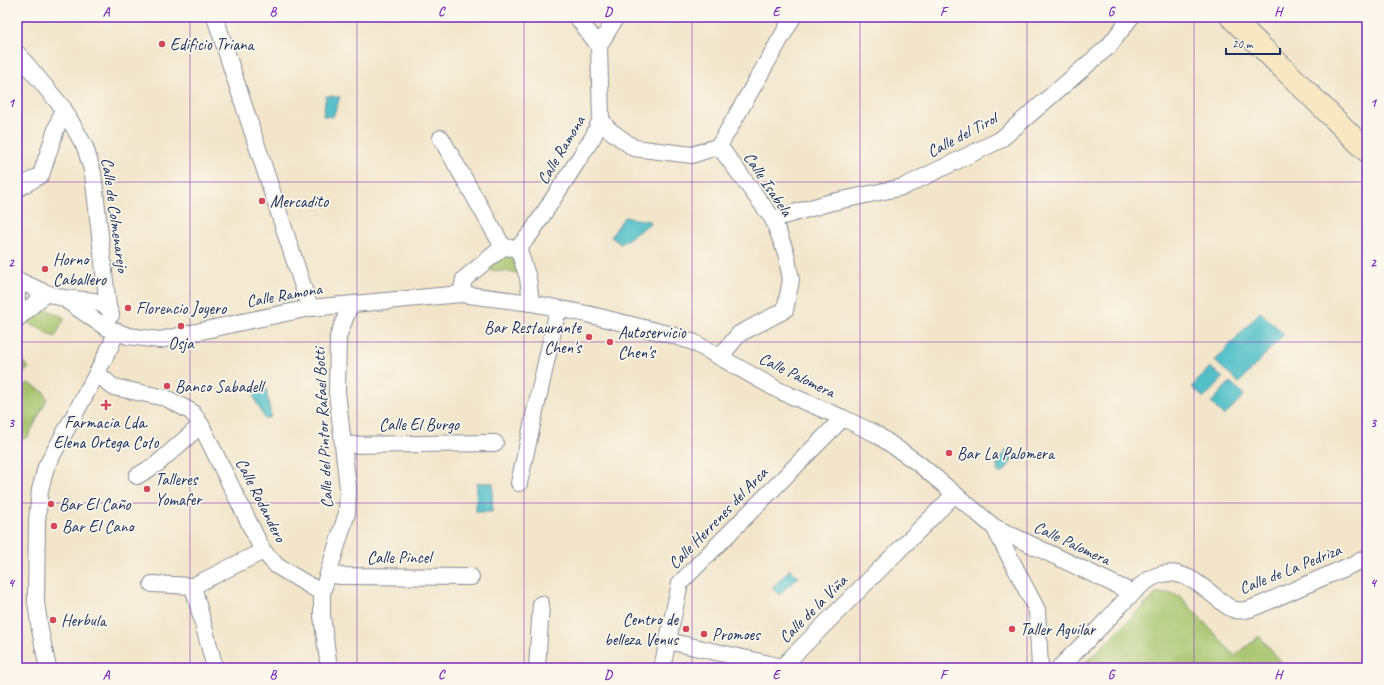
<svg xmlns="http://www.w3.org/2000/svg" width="1384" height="685" viewBox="0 0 1384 685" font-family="Caveat,sans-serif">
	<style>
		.green { fill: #a5c26a; stroke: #607864 }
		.water { fill: #52c0c8; stroke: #367893 }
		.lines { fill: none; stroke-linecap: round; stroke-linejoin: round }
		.street-casing { stroke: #868a94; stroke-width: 18 }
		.secondary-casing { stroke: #868a94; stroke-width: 24 }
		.street { stroke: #fff; stroke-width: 16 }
		.secondary { stroke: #f7e8c3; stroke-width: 22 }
		.grid { fill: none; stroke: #7b2cbf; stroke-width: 1; stroke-opacity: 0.55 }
		.poi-dot { fill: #d1495b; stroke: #fbf7ec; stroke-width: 1.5 }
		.labels { text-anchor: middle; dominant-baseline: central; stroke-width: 3.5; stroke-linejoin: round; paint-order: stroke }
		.poi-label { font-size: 17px; fill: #1b2f5e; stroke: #fbf7ec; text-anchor: start }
		.street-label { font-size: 17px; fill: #1b2f5e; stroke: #fbf7ec }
		.neatline { fill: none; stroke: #7b2cbf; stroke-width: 1.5 }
		.grid-label { font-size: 13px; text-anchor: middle; font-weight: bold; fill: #7b2cbf }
	</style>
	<rect width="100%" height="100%" fill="#fbf7ec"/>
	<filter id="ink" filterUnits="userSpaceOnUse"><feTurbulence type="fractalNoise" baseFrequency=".025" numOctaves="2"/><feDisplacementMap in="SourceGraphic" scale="8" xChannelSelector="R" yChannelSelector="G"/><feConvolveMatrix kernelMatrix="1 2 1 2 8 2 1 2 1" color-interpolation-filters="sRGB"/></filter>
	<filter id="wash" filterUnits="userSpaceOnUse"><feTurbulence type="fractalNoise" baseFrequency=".012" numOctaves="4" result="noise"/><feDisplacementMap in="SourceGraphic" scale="16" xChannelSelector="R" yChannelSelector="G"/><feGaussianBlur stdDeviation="0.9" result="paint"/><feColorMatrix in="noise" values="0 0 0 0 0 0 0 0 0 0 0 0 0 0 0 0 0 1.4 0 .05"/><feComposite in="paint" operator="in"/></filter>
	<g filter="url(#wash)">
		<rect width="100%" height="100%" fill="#f2e5ca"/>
		<g class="green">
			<path d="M 506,254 L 513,256 L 520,273 L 489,270 L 489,267 Z"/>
			<path d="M 42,307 L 65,318 L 55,337 L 28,323 Z"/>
			<path d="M 17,355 L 29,368 L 17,379 Z"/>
			<path d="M 29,383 L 44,392 L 47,399 L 28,437 L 20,440 L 17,439 L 17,396 L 22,386 Z"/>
			<path d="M 1157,593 L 1169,593 L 1180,596 L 1235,656 L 1259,636 L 1287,668 L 1080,668 Z"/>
		</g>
		<g class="water">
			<path d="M 326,96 L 340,97 L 333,117 L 323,116 Z"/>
			<path d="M 624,217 L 650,221 L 649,224 L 621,244 L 611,237 Z"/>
			<path d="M 1260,312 L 1284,334 L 1239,383 L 1215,361 Z"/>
			<path d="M 1210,367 L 1223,378 L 1204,398 L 1192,387 Z"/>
			<path d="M 1230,382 L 1244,395 L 1224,416 L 1211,403 Z"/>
			<path d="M 266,388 L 271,417 L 265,419 L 253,395 Z"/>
			<path d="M 1006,450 L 1015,455 L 1005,471 L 1003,471 L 1002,473 L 999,473 L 997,471 L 998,467 L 996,466 Z"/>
			<path d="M 477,483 L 493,483 L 492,512 L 476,512 Z"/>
			<path d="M 790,569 L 798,577 L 779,595 L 772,588 Z"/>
		</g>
	</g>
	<g filter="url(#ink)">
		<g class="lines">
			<defs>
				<g id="street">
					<path d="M 215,17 L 310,308"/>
					<path d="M 577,17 L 599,46"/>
					<path d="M 17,53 L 63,108 L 85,147 L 93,173 L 108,307 L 111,315"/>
					<path d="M 601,119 L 608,129 L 634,148 L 692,155 L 719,146"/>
					<path d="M 441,138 L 503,247"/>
					<path d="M 719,146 L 773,219 L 786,253 L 791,280 L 785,310 L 739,334 L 720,357"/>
					<path d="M 719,146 L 793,17"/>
					<path d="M 17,189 L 41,175 L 63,108"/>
					<path d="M 773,219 L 828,203 L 903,187 L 1000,140 L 1109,46 L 1131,17"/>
					<path d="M 518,248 L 531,233 L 575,165 L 593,137 L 601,119 L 599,46 L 616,17"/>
					<path d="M 518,248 L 528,278 L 531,303"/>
					<path d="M 17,280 L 46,293 L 63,298"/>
					<path d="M 17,292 L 17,305"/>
					<path d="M 461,294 L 464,279 L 503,247 L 513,248"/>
					<path d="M 108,307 L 94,301 L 63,298 L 105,327 L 128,336 L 160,340 L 242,322 L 310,308 L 461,294 L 531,303 L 587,314 L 672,335 L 693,342 L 780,391 L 843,418 L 876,434 L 918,463 L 994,527 L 1133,593"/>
					<path d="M 17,319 L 46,293"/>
					<path d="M 97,373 L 113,387 L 166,398 L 192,412 L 201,425 L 263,551 L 277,566 L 322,593"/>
					<path d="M 343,445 L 495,443"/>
					<path d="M 137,476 L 157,464 L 201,425"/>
					<path d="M 519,483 L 558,309"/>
					<path d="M 994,527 L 1037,610 L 1040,668"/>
					<path d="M 328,574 L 341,576 L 471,577"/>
					<path d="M 152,584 L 193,586 L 263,551"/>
					<path d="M 193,586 L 215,668"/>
					<path d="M 668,641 L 782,667 L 954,495"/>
					<path d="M 48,668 L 40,630 L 36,602 L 37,521 L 40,490 L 46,467 L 97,373 L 111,345 L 116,332"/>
					<path d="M 329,668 L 322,616 L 322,593 L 347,513 L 348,488 L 337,392 L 338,337 L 350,305"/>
					<path d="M 537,668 L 541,604"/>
					<path d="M 662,668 L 680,583 L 843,418"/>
					<path d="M 1059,668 C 1075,652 1091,637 1107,620 C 1119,607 1139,583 1156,576 C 1180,566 1201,585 1218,599 C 1224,603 1229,609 1236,610 C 1244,612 1252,608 1260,605 L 1367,558"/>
				</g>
				<path id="secondary" d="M 1231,17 L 1367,151"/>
			</defs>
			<use href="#street" class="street-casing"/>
			<use href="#secondary" class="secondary-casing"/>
			<use href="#street" class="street"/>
			<use href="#secondary" class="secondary"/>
		</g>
	</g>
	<path class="grid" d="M 190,17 L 190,668M 357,17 L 357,668M 524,17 L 524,668M 692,17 L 692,668M 860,17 L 860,668M 1027,17 L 1027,668M 1194,17 L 1194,668M 17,182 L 1367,182M 17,342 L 1367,342M 17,503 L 1367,503"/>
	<g class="poi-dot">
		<circle cx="162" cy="44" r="4"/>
		<circle cx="262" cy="201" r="4"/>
		<circle cx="45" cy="269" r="4"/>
		<circle cx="128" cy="308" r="4"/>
		<circle cx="181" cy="326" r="4"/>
		<circle cx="589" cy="337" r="4"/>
		<circle cx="610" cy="342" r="4"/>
		<circle cx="167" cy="386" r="4"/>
		<path d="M104 399h4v4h4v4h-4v4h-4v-4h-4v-4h4z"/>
		<circle cx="949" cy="453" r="4"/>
		<circle cx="147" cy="489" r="4"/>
		<circle cx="51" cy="504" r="4"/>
		<circle cx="54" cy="526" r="4"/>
		<circle cx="53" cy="620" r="4"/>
		<circle cx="686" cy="629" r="4"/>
		<circle cx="1012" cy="629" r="4"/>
		<circle cx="704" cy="634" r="4"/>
	</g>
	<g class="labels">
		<g class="poi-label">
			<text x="170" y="44">Edificio Triana</text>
			<text x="270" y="201">Mercadito</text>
			<text x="53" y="259">Horno<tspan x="53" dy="20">Caballero</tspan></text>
			<text x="136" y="308">Florencio Joyero</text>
			<text x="581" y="327" text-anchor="end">Bar Restaurante<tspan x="581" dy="20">Chen's</tspan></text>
			<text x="618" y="332">Autoservicio<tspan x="618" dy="20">Chen's</tspan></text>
			<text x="181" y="343" text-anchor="middle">Osja</text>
			<text x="175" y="386">Banco Sabadell</text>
			<text x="106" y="422" text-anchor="middle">Farmacia Lda.<tspan x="106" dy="20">Elena Ortega Coto</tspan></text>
			<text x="957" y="453">Bar La Palomera</text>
			<text x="155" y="479">Talleres<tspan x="155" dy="20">Yomafer</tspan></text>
			<text x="59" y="504">Bar El Caño</text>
			<text x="62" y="526">Bar El Cano</text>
			<text x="678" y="619" text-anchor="end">Centro de<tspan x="678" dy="20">belleza Venus</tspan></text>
			<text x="61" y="620">Herbula</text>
			<text x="1020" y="629">Taller Aguilar</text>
			<text x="712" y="634">Promoes</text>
		</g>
		<g class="street-label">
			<text transform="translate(962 135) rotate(-28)">Calle del Tirol</text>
			<text transform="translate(561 150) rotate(-59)">Calle Ramona</text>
			<text transform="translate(768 184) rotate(56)">Calle Isabela</text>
			<text transform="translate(115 215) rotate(82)">Calle de Colmenarejo</text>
			<text transform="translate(284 295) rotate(-10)">Calle Ramona</text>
			<text transform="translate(797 375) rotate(26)">Calle Palomera</text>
			<text x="419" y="424">Calle El Burgo</text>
			<text transform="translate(323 428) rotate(-93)">Calle del Pintor Rafael Botti</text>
			<text transform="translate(261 500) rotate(63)">Calle Rodandero</text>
			<text transform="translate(718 518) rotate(-46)">Calle Herrenes del Arca</text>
			<text transform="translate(1072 543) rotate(25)">Calle Palomera</text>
			<text x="399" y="557">Calle Pincel</text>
			<text transform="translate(1290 569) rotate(-22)">Calle de La Pedriza</text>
			<text transform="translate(813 609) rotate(-45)">Calle de la Viña</text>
		</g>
	</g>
	<rect width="1384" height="685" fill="none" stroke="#fbf7ec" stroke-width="44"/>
	<path d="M1226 48v6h54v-6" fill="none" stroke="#1b2f5e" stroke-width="2"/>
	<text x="1232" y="48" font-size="12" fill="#1b2f5e" stroke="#fbf7ec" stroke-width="3" paint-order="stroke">20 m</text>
	<rect x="22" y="22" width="1340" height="641" class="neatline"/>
	<g class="grid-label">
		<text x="106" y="16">A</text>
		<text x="273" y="16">B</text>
		<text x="441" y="16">C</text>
		<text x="608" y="16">D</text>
		<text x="776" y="16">E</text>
		<text x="943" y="16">F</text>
		<text x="1111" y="16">G</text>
		<text x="1278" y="16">H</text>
		<text x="11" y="107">1</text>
		<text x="1373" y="107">1</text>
		<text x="11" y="267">2</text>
		<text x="1373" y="267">2</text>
		<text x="11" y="427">3</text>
		<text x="1373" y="427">3</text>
		<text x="11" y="587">4</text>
		<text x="1373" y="587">4</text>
		<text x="106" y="679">A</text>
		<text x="273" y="679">B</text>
		<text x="441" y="679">C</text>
		<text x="608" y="679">D</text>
		<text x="776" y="679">E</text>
		<text x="943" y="679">F</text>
		<text x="1111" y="679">G</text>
		<text x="1278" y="679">H</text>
	</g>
</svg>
